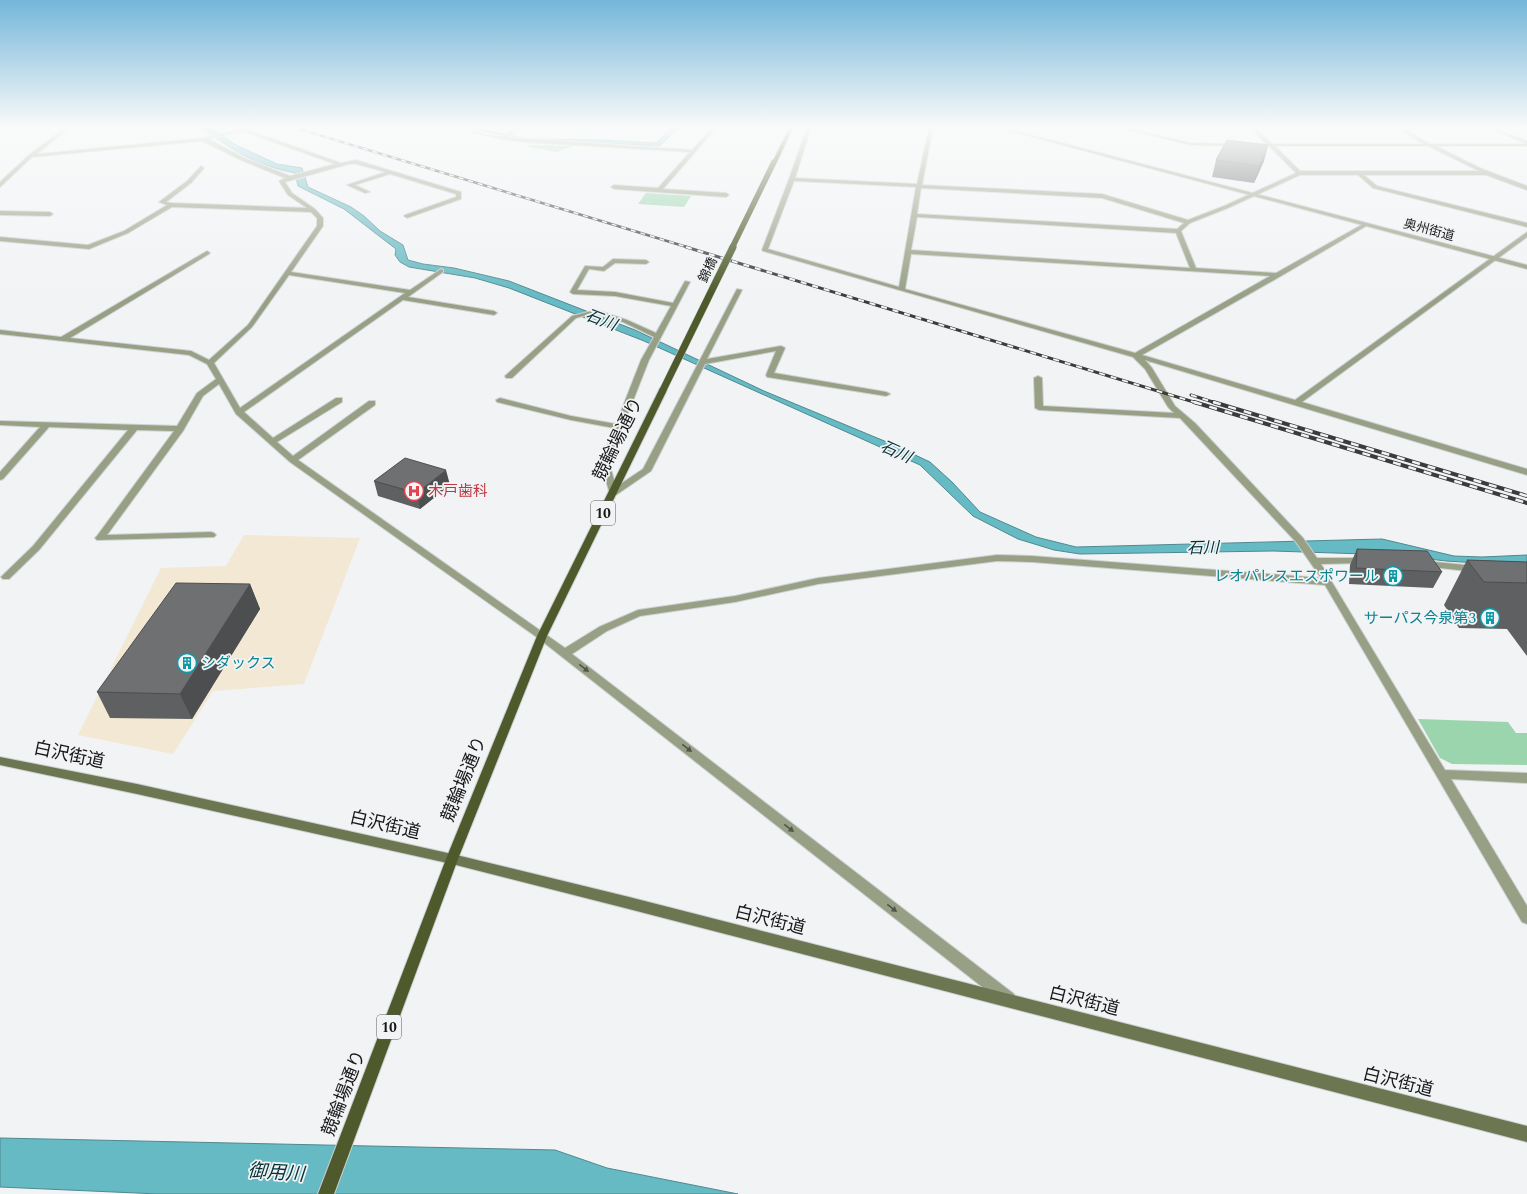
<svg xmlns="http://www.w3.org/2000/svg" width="1527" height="1194" viewBox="0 0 1527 1194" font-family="Spectral,'Noto Sans JP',serif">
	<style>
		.commercial { fill: #f2e8d3 }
		.green { fill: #9bd5ae }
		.water { fill: #66bac3; stroke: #4f8990 }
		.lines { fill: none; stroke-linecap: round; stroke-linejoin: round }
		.minor-casing { stroke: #ced0d2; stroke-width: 2 }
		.tertiary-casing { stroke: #ced0d2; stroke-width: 2 }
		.secondary-casing { stroke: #ced0d2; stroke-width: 2 }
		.primary-casing { stroke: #ced0d2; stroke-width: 2 }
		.minor { fill: #979f85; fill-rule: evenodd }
		.tertiary { fill: #979f85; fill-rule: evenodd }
		.secondary { fill: #6c7651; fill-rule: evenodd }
		.primary { fill: #4e5a2b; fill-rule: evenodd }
		.rail-far2-casing { stroke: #3b3b3c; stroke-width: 2.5 }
		.rail-far1-casing { stroke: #3b3b3c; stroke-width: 3 }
		.rail-casing { stroke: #3b3b3c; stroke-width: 4 }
		.rail-far2 { stroke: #f1f3f5; stroke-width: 1.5; stroke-dasharray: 5; stroke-linecap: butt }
		.rail-far1 { stroke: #f1f3f5; stroke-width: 2; stroke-dasharray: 6; stroke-linecap: butt }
		.rail { stroke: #f1f3f5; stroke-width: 2.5; stroke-dasharray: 8; stroke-linecap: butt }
		.primary-bridge-far1-casing { stroke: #ced0d2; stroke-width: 6; stroke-linecap: butt }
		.primary-bridge-casing { stroke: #ced0d2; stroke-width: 8; stroke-linecap: butt }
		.primary-bridge-far1 { stroke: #4e5a2b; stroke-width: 5.5 }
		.primary-bridge { stroke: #4e5a2b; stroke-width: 7 }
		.wall { fill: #5f6061 }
		.shaded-wall { fill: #4d4e4f }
		.building { fill: #6e7071; stroke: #4d4e4f }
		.oneway { fill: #51554a }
		.labels { text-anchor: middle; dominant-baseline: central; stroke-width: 3.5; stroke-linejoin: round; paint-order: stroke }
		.far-street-label { font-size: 13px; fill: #181819; stroke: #f1f3f5 }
		.shield { fill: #f1f3f5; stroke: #595a5b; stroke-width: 1 }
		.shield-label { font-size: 14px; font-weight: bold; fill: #181819 }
		.health-label { font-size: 15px; fill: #be3a42; stroke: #f1f3f5; text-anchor: start }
		.culture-label { font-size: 15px; fill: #0d838f; stroke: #f1f3f5; text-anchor: end }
		.water-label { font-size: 16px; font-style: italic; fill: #053034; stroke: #f1f3f5 }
		.near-street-label { font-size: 18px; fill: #181819; stroke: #f1f3f5 }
		.near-water-label { font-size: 19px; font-style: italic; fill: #053034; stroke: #f1f3f5 }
	</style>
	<rect width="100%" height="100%" fill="#f1f3f5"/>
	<path class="commercial" d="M 244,535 L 360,538 L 304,684 L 213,691 L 173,754 L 78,735 L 161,568 L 226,566 Z"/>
	<g class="green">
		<path d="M 534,145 L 573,146 L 557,152 L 524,146 Z"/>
		<path d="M 646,193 L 691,196 L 684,207 L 638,204 Z"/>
		<path d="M 1418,719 L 1508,722 L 1516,733 L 1527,733 L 1527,765 L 1452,764 L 1440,758 Z"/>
	</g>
	<g class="water">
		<path d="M 202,128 L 212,128 L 234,144 L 277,164 L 302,168 L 308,187 L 351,207 L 364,216 L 380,231 L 403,245 L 408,260 L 423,264 L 454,268 L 509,281 L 635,330 L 764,391 L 894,445 L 930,462 L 952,482 L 980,512 L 1036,537 L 1076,547 L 1382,539 L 1454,556 L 1482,557 L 1527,555 L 1527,564 L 1509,565 L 1446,561 L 1395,555 L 1273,551 L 1080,554 L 1054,550 L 1018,539 L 973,516 L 920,465 L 644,341 L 509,288 L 475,278 L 409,267 L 400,262 L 395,255 L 396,249 L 344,209 L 298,186 L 295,173 C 255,165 234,151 202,128 Z"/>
		<path d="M 472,128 L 529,139 L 602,140 L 656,143 L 671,128 L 678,128 L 660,146 L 519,139 Z"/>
		<path d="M 0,1138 L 555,1150 L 607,1168 L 738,1194 L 159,1194 L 0,1187 Z"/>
	</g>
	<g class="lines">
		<defs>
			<g id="minor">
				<path d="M 64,128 L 69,128 L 37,154 L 203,138 L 246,128 L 253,128 L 248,130 L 341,163 L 356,160 L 461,192 L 461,199 L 407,218 L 404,216 L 405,215 L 456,197 L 456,194 L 390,174 L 355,185 L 370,192 L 365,193 L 347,185 L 385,172 L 356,164 L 349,164 L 285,182 L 292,193 L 315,209 L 323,218 L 323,226 L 291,272 L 410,290 L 441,269 L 443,270 L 443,272 L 408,297 L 494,311 L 497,313 L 494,315 L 403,300 L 244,412 L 273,438 L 336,398 L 342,398 L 342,402 L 277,442 L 293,456 L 369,401 L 375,401 L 375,405 L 298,460 L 565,648 L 599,627 L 638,610 L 735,596 L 818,578 L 997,555 L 1032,556 L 1321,578 L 1296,542 L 1180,418 L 1039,410 L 1035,408 L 1034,378 L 1038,376 L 1042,378 L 1043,406 L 1174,413 L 1168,407 L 1145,369 L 1133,357 L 763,251 L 762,250 L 789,179 L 807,128 L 811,128 L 795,178 L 917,184 L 929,128 L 933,128 L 922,185 L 1102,194 L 1188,220 L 1224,206 L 1296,173 L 1269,146 L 1252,146 L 1254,144 L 1266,144 L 1251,128 L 1255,128 L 1272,144 L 1423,144 L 1398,128 L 1403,128 L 1430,144 L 1527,144 L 1527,146 L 1436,146 L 1480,168 L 1527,186 L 1527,190 L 1486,175 L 1364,175 L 1377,186 L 1527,223 L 1527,227 L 1373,188 L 1358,175 L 1300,175 L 1228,208 L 1190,223 L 1181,231 L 1196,268 L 1276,273 L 1363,224 L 1368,225 L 1281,276 L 1142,355 L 1295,400 L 1527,232 L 1527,237 L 1302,402 L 1527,469 L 1527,475 L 1145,360 L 1152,368 L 1175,406 L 1195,423 L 1303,538 L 1317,558 L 1368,558 L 1370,560 L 1368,562 L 1365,563 L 1321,564 L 1445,770 L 1527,773 L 1527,783 L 1451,779 L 1527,906 L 1527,924 L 1522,922 L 1325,585 L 1032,562 L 997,561 L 818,584 L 735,602 L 640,616 L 607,631 L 572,654 L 1014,994 L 1016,999 L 1014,1004 L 1009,1006 L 1004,1004 L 538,638 L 290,462 L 236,414 L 219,384 L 203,396 L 183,431 L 107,535 L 211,532 L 214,533 L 216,535 L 214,537 L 97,540 L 95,538 L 97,536 L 174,431 L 137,430 L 39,550 L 9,579 L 3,579 L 1,577 L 3,575 L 33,546 L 128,430 L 49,427 L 3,479 L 0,480 L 0,472 L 40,427 L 0,425 L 0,421 L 177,426 L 197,393 L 216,379 L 207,364 L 189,355 L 0,334 L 0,330 L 61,337 L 207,251 L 210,253 L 209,254 L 70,338 L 191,351 L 209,360 L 248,325 L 317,226 L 317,218 L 311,212 L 172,207 L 128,233 L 89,249 L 0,241 L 0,237 L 88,245 L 124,231 L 167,205 L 159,202 L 187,181 L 201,166 L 204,168 L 191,183 L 166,202 L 172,203 L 307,208 L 288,195 L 279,181 L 285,178 L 243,161 L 202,141 L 32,157 L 0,187 L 0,182 L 29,155 ZM 242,131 L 335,164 L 290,176 L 247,159 L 208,139 ZM 1275,146 L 1428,146 L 1479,171 L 1300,171 ZM 794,181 L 916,187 L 899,287 L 768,249 ZM 921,188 L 1102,198 L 1184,223 L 1177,229 L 917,214 ZM 917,217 L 1176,233 L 1190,268 L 911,250 ZM 911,254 L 1270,276 L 1135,353 L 905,289 ZM 289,275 L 405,293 L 240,408 L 214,363 L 252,327 Z"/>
				<path d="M 456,128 C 468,128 492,138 501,136 C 506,135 510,131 514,128 L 519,128 L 512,135 L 506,137 L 692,150 L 712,128 L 716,128 L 663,189 L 726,193 L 729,195 L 726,197 L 614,189 L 611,187 L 614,185 L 658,188 L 690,152 L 522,142 L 500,139 Z"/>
				<path d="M 1120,128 L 1127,128 L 1191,143 L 1238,144 L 1240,145 L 1238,146 L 1191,145 Z"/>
				<path d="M 0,211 L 50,212 L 53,214 L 50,216 L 0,215 Z"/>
				<path d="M 613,259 L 646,260 L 649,262 L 646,264 L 615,263 L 604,271 L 589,269 L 577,290 L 615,292 L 673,303 L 685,281 L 690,282 L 649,360 L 609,462 L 616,487 L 643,469 L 737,289 L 742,290 L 707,359 L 781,346 L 785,348 L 774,373 L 886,392 L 890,394 L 886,396 L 767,377 L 766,375 L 776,351 L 705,364 L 651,471 L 616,495 L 610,495 L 601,462 L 614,428 L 571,420 L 497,402 L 496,400 L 500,398 L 571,416 L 616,424 L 641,360 L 654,337 L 623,322 L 594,313 L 576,318 L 512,378 L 506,378 L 505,376 L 572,316 L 596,310 L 627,320 L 656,333 L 671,306 L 615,296 L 573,294 L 570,292 L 585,266 L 603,267 Z"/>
				<path d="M 1425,561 L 1476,566 L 1481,569 L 1476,572 L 1422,566 L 1420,564 Z"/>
			</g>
			<g id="tertiary">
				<path d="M 999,128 L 1005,128 L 1527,265 L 1527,269 Z"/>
				<path d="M 1489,128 L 1494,128 L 1527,141 L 1527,144 Z"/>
			</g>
			<path id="secondary" d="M 0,757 L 137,784 L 452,854 L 629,897 L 1527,1126 L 1527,1142 L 629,909 L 452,864 L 137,794 L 0,765 Z"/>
			<g id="primary">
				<path d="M 789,128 L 793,128 L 777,162 L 772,163 Z"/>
				<path d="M 660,388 L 666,388 L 667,390 L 547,636 L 458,859 L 334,1194 L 318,1194 L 446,859 L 537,636 Z"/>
			</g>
		</defs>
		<use href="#minor" class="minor-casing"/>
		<use href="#tertiary" class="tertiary-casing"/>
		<use href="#secondary" class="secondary-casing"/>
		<use href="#primary" class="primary-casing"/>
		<use href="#minor" class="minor"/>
		<use href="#tertiary" class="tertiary"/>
		<use href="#secondary" class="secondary"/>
		<use href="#primary" class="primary"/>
		<defs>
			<path id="rail-far2" d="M 296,128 L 690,248"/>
			<g id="rail-far1">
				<path d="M 686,247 L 1197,403"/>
				<path d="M 1191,395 L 1216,403"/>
			</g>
			<g id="rail">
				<path d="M 1194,402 L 1527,503"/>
				<path d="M 1213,402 L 1527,496"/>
			</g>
		</defs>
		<use href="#rail-far2" class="rail-far2-casing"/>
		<use href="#rail-far1" class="rail-far1-casing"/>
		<use href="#rail" class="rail-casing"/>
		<use href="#rail-far2" class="rail-far2"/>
		<use href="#rail-far1" class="rail-far1"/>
		<use href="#rail" class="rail"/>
		<defs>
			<path id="primary-bridge-far1" d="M 732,248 L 774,162"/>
			<path id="primary-bridge" d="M 663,390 L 733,247"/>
		</defs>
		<use href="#primary-bridge-far1" class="primary-bridge-far1-casing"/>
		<use href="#primary-bridge" class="primary-bridge-casing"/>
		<use href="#primary-bridge-far1" class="primary-bridge-far1"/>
		<use href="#primary-bridge" class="primary-bridge"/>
	</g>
	<g class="wall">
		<path d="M 1216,160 L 1264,161 L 1254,183 L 1212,177 Z"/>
		<path d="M 374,481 L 450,485 L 420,509 L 378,496 Z"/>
		<path d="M 1357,549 L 1442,572 L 1433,588 L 1349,584 L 1350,565 Z"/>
		<path d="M 1467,560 L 1527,562 L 1527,656 L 1507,629 L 1459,628 L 1444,605 Z"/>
		<path d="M 250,584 L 260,609 L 192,719 L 110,718 L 97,692 Z"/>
	</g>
	<g class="shaded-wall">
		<path d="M 1268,145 L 1264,161 L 1254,183 L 1259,166 Z"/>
		<path d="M 446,470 L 450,485 L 420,509 L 417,493 Z"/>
		<path d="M 250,584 L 260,609 L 192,719 L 180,694 Z"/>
	</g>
	<g class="building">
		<path d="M 1227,140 L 1268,145 L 1259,166 L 1216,160 Z"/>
		<path d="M 405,458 L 446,470 L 417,493 L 374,481 Z"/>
		<path d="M 1357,549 L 1427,551 L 1442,572 L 1356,568 Z"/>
		<path d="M 1467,560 L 1527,562 L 1527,583 L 1484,582 Z"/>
		<path d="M 176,583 L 250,584 L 180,694 L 97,692 Z"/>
	</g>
	<defs><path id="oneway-solid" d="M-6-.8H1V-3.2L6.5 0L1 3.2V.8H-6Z"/></defs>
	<g class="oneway">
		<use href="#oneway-solid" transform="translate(584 668) rotate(38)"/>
		<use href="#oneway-solid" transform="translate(687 748) rotate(38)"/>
		<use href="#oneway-solid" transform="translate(789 828) rotate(38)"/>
		<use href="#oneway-solid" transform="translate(892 908) rotate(38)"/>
	</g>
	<linearGradient id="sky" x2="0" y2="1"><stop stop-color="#74b6d9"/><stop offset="0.43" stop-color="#f9fafa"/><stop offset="1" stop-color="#f9fafa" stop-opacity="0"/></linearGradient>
	<rect width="1527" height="295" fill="url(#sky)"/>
	<defs>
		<symbol id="hospital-ring" viewBox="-11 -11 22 22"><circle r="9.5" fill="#f1f3f5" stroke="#e0444e" stroke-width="1.5"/><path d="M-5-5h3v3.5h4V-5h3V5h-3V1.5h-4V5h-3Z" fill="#e0444e"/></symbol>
		<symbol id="building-ring" viewBox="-11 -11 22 22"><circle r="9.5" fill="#f1f3f5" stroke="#0f9aa8" stroke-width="1.5"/><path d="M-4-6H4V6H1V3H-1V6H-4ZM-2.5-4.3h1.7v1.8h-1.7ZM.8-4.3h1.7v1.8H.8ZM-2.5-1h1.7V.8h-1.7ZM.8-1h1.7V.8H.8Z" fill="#0f9aa8"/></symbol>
	</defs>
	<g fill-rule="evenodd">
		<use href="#hospital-ring" x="403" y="480" width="22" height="22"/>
		<use href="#building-ring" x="1382" y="565" width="22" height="22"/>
		<use href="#building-ring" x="1479" y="607" width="22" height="22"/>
		<use href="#building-ring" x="176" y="652" width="22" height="22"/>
	</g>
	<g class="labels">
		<g class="far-street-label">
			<text transform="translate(1429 230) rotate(15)">奥州街道</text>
			<text transform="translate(708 270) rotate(-64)">錦橋</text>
		</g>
		<g class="shield">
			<rect x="591" y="501" width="24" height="24" rx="3"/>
			<rect x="377" y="1015" width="24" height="24" rx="3"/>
		</g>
		<g class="shield-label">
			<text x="603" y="513">10</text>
			<text x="389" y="1027">10</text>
		</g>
		<g class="health-label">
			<text x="428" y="491">木戸歯科</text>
		</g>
		<g class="culture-label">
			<text x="1379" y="576">レオパレスエスポワール</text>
			<text x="1476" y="618">サーパス今泉第3</text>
			<text x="201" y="663" text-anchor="start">シダックス</text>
		</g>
		<g class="water-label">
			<text transform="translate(601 320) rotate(21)">石川</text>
			<text transform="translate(896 452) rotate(24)">石川</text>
			<text transform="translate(1203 548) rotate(-1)">石川</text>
		</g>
		<g class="near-street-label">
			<text transform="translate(618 439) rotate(-64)">競輪場通り</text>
			<text transform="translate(69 755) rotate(12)">白沢街道</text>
			<text transform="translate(464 779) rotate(-68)">競輪場通り</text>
			<text transform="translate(385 825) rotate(13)">白沢街道</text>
			<text transform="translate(770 920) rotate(14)">白沢街道</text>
			<text transform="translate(1084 1001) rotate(14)">白沢街道</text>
			<text transform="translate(1398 1082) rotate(14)">白沢街道</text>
			<text transform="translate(344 1093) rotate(-69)">競輪場通り</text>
		</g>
		<g class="near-water-label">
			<text transform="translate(276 1173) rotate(4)">御用川</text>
		</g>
	</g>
</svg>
